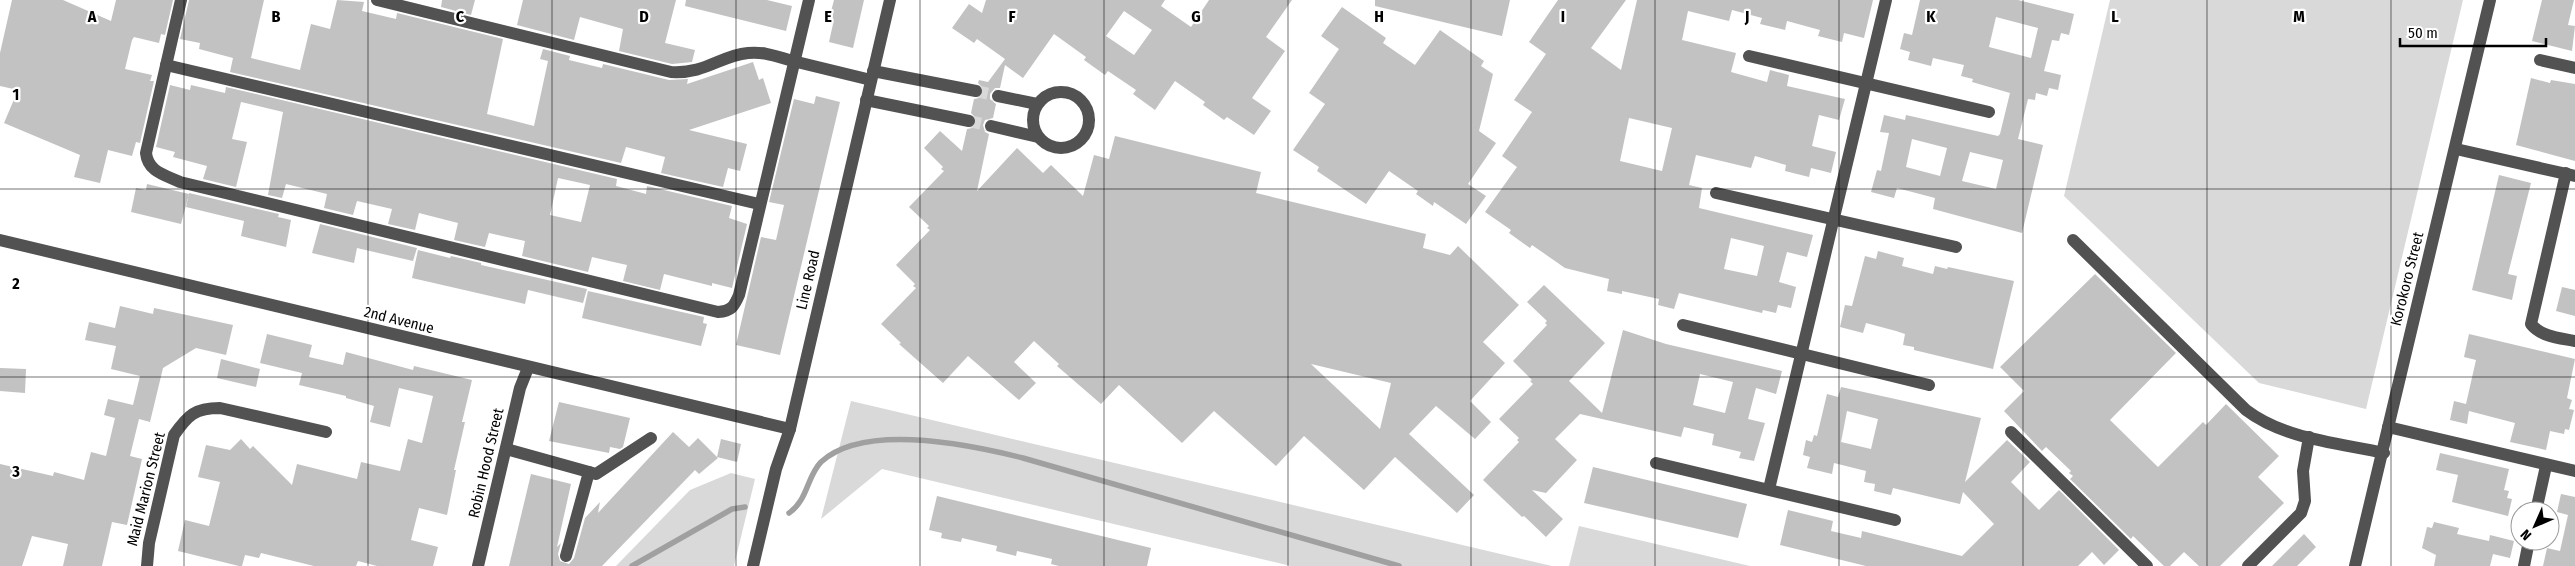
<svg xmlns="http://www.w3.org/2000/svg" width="2575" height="566" viewBox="0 0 2575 566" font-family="'Fira Sans Condensed',sans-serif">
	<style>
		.green { fill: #d9d9d9 }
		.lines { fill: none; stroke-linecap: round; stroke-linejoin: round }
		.stream { stroke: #a0a0a0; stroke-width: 5.5 }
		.building { fill: #c2c2c2; fill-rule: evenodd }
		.minor-tunnel { stroke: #d9d9d9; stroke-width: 12; stroke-dasharray: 12 6; stroke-linecap: butt }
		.minor { stroke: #525252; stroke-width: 12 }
		.grid { fill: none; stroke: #000; stroke-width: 1; stroke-opacity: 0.55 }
		.labels { text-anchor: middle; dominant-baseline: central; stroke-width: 4.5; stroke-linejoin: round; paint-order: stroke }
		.street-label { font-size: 15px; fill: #000; stroke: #fff }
		.grid-label { font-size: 16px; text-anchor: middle; font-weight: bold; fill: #000; stroke: #fff; stroke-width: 4.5; stroke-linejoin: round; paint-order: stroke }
	</style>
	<rect width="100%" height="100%" fill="#fff"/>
	<g class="green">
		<path d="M 2110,0 L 2463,0 L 2366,409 L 2259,383 L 2064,196 Z"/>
		<path d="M 851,401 L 1552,566 L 1291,566 L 882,469 L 821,519 Z"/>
		<path d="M 731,473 L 755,479 L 734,566 L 616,566 L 690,490 Z"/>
		<path d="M 1579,526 L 1750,566 L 1569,566 Z"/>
	</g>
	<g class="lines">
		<g class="stream">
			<path d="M 789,513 C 808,500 807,476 821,462 C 865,422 971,445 1023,458 L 1399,566"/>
			<path d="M 632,566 L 732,509 L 745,507"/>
		</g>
	</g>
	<g class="building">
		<path d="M 12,0 L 63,0 L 111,21 L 116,0 L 173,0 L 165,35 L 161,34 L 159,43 L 134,37 L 132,40 L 125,69 L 152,75 L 150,81 L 154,81 L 140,143 L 136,142 L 132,156 L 108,150 L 100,183 L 74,177 L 80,155 L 4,123 L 18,90 L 0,86 L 0,53 Z"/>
		<path d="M 189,0 L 264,0 L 251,58 L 300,70 L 311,24 L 330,29 L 337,0 L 364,2 L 362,11 L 396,19 L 397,13 L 503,39 L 487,114 L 534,126 L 548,61 L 540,59 L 543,49 L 570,56 L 569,60 L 602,68 L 603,64 L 669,80 L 688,79 L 687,84 L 753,62 L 759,80 L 763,78 L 771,103 L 689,130 L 747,144 L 740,171 L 728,168 L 723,187 L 661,173 L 665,157 L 626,147 L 621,163 L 230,72 L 233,58 L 199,49 L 200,43 L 180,39 Z"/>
		<path d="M 442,0 L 475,0 L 471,15 L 441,7 Z"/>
		<path d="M 523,0 L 676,0 L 665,43 L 695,50 L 692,62 L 672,64 L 619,51 L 623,29 L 580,17 L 574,40 L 517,25 Z"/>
		<path d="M 686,0 L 767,0 L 792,6 L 786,31 L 685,6 Z"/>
		<path d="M 834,0 L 864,0 L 853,48 L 829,42 L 833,24 L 828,23 Z"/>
		<path d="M 986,0 L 1165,0 L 1161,6 L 1191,27 L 1209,0 L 1292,0 L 1266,37 L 1285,51 L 1252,98 L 1271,111 L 1254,135 L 1227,117 L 1224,120 L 1203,105 L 1205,102 L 1175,81 L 1155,110 L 1133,94 L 1136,90 L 1108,71 L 1105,75 L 1084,60 L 1086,57 L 1054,34 L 1023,78 L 1005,65 L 1000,88 L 995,88 L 990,94 L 990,99 L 996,104 L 993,118 L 985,120 L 983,125 L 985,132 L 989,134 L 977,191 L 1017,148 L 1043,173 L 1051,165 L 1083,196 L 1094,155 L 1109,159 L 1115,136 L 1261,172 L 1256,193 L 1426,234 L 1423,248 L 1450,255 L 1458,246 L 1519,305 L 1483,342 L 1505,363 L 1470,401 L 1491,422 L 1475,439 L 1436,406 L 1409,434 L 1474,495 L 1457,513 L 1395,457 L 1364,490 L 1304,436 L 1276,466 L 1214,411 L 1182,443 L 1119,385 L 1101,404 L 1057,366 L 1059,364 L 1034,341 L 1014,362 L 1036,383 L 1019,400 L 968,356 L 943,383 L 899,344 L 901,343 L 881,324 L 916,288 L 913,286 L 915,284 L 896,265 L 930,230 L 927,228 L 929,226 L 909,207 L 944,171 L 941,169 L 943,167 L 924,148 L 940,131 L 962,151 L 967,129 L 972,128 L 977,123 L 976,118 L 971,113 L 974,99 L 979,98 L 984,93 L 983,88 L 978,83 L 979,80 L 988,82 L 1005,59 L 977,39 L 974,43 L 952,28 L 969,4 L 982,13 ZM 1124,11 L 1152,30 L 1134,55 L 1106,36 ZM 1311,364 L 1391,383 L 1380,429 Z"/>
		<path d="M 1375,0 L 1510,0 L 1502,36 L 1375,6 Z"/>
		<path d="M 1558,0 L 1626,0 L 1591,48 L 1621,70 L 1637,0 L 1873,0 L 1864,38 L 1844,33 L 1842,42 L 1818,36 L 1820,30 L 1787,21 L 1785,30 L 1760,24 L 1762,18 L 1732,10 L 1729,21 L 1688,11 L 1682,40 L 1736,53 L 1731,72 L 1767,82 L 1770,70 L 1789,75 L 1787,86 L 1845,99 L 1839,120 L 1819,115 L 1812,146 L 1836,152 L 1831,173 L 1811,168 L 1809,177 L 1785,171 L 1786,165 L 1755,156 L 1751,168 L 1696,155 L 1689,185 L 1702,188 L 1699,208 L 1813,235 L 1807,257 L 1787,252 L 1779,282 L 1796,287 L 1791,308 L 1778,305 L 1776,313 L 1763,310 L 1762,313 L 1679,293 L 1674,309 L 1658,305 L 1659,299 L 1622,291 L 1622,294 L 1607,291 L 1609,279 L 1565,268 L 1532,245 L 1530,248 L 1509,233 L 1511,230 L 1485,212 L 1517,167 L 1502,156 L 1532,112 L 1514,100 L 1546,54 L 1529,42 ZM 1629,118 L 1672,128 L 1662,171 L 1620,161 ZM 1731,238 L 1764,246 L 1757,276 L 1724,269 Z"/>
		<path d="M 1920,0 L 2018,0 L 2074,14 L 2069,35 L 2061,33 L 2059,41 L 2052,40 L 2044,71 L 2061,75 L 2058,90 L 2049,88 L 2047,96 L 2036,93 L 2035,100 L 2028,99 L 2018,139 L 2043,145 L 2022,233 L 1933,209 L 1935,198 L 1897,188 L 1894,198 L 1871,192 L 1877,170 L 1881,171 L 1889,133 L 1880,132 L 1884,115 L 1905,120 L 1906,115 L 1998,136 L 2000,134 L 2010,93 L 1972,82 L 1973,79 L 1961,76 L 1964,65 L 1933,58 L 1931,66 L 1908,60 L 1910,52 L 1900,49 L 1904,33 L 1912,35 ZM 1996,17 L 2038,28 L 2031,58 L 1989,47 ZM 1912,139 L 1947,148 L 1940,176 L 1906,167 ZM 1970,152 L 2003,160 L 1996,189 L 1962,181 Z"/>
		<path d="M 2542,0 L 2574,0 L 2568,25 L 2575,26 L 2572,51 L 2532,41 Z"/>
		<path d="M 1342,7 L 1386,38 L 1383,43 L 1415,65 L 1440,30 L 1484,61 L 1481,66 L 1493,74 L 1479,131 L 1496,143 L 1468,184 L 1486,196 L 1466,224 L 1434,202 L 1433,206 L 1416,194 L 1418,191 L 1389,171 L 1366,204 L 1317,171 L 1319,167 L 1293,150 L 1325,104 L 1309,93 L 1339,49 L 1321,36 Z"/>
		<path d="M 2531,78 L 2550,83 L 2551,80 L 2575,84 L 2575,161 L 2516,145 Z"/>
		<path d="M 170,85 L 190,90 L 191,85 L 225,93 L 226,87 L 617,179 L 616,186 L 646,194 L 647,186 L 732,206 L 729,218 L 747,224 L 732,288 L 712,283 L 712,286 L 664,274 L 660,290 L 623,281 L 627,265 L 609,261 L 592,257 L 588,272 L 522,256 L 525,241 L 489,233 L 485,247 L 454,240 L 458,223 L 419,213 L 415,230 L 388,224 L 392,209 L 357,201 L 353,215 L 324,208 L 327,194 L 286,184 L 282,198 L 268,195 L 283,112 L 241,102 L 232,139 L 247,142 L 236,187 L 203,179 L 207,166 L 173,157 L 175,152 L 156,147 ZM 558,178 L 590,185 L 581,222 L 550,215 Z"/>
		<path d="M 816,96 L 840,102 L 780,355 L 736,345 L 761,237 L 776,240 L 784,205 L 769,202 L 794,99 L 814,104 Z"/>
		<path d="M 2499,175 L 2531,183 L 2508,274 L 2517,276 L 2512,300 L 2472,290 Z"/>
		<path d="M 147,184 L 189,194 L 181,224 L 131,212 L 136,188 L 146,190 Z"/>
		<path d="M 189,193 L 279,214 L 278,217 L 291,220 L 286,247 L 241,236 L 244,221 L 186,207 Z"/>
		<path d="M 320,224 L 417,248 L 413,261 L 357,248 L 354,263 L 312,253 Z"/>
		<path d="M 418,250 L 450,258 L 451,256 L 481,263 L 481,265 L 587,289 L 583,303 L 528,290 L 525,304 L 412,278 Z"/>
		<path d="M 1878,251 L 1904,258 L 1902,266 L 1933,274 L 1935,266 L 1947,269 L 1948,267 L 2014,281 L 1993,369 L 1914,350 L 1914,347 L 1903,345 L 1905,334 L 1896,331 L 1866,323 L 1863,333 L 1840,327 L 1845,305 L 1852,306 L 1865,256 L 1876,259 Z"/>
		<path d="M 2095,274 L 2176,353 L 2110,420 L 2158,467 L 2203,422 L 2206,425 L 2226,404 L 2279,456 L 2258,477 L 2284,503 L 2220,566 L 2199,566 L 2184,552 L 2170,566 L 2164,566 L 2133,536 L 2131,539 L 2070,479 L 2073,476 L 2069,473 L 2071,471 L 2046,447 L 2042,451 L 2004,411 L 2024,391 L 2000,367 Z"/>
		<path d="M 1544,285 L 1605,343 L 1569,381 L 1602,413 L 1623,330 L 1666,344 L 1782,371 L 1776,394 L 1756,388 L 1748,419 L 1765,423 L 1754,461 L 1739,458 L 1741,452 L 1712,445 L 1714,434 L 1684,427 L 1681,437 L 1580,414 L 1555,439 L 1577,460 L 1546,493 L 1532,490 L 1563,519 L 1546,537 L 1524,516 L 1522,517 L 1483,480 L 1519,442 L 1517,440 L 1519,438 L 1499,419 L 1533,384 L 1530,381 L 1532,380 L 1513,361 L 1547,325 L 1545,323 L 1547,321 L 1527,302 ZM 1700,374 L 1733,382 L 1725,413 L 1693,405 Z"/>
		<path d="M 2562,287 L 2575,290 L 2575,316 L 2556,311 Z"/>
		<path d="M 588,291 L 704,317 L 703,323 L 707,324 L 701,346 L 582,318 Z"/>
		<path d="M 120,306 L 153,314 L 154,308 L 233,325 L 226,355 L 196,348 L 163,368 L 150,422 L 139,419 L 130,456 L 142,459 L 127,525 L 112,522 L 102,566 L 63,566 L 68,544 L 32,536 L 22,566 L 0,566 L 0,464 L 53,476 L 54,472 L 84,480 L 91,452 L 106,456 L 115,418 L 104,415 L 108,399 L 133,405 L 140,376 L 111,369 L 116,346 L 85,340 L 89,322 L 115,328 Z"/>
		<path d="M 267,334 L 312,345 L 309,357 L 343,365 L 346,352 L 413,370 L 414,366 L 472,380 L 462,422 L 465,422 L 454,470 L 456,470 L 447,515 L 419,508 L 411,540 L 438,547 L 433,566 L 377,566 L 358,561 L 356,566 L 314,566 L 261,553 L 259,558 L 245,555 L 242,566 L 239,566 L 178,551 L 185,520 L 209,526 L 220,482 L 198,477 L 206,445 L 230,450 L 241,439 L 250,449 L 253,446 L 292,485 L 297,464 L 357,479 L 361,462 L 400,471 L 408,439 L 422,443 L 433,396 L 399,388 L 390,427 L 370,422 L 374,406 L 346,398 L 346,396 L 299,385 L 302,373 L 260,363 Z"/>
		<path d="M 2469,334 L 2575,359 L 2567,398 L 2572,400 L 2569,409 L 2574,410 L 2569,430 L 2565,429 L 2564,434 L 2550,431 L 2546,450 L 2510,442 L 2515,423 L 2469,411 L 2467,424 L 2450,420 L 2454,401 L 2466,404 L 2476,360 L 2464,357 Z"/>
		<path d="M 221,359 L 260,369 L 256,387 L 217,378 Z"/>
		<path d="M 0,368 L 26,369 L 25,393 L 0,391 Z"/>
		<path d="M 1841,387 L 1981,418 L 1965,482 L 2007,440 L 2030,462 L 2011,482 L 2039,510 L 2059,490 L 2119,550 L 2104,565 L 2092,552 L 2078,566 L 1866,566 L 1780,545 L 1788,510 L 1833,521 L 1831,531 L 1861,538 L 1862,531 L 1962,556 L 1994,524 L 1963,492 L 1960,504 L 1893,488 L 1891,495 L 1874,491 L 1875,484 L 1864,482 L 1866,471 L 1834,463 L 1832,474 L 1807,468 L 1810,457 L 1803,455 L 1806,440 L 1812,442 L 1814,435 L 1817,436 L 1827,394 L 1838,397 ZM 1847,411 L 1878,419 L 1871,449 L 1841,442 Z"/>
		<path d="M 559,402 L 630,418 L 623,447 L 620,449 L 610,447 L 609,453 L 549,441 Z"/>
		<path d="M 673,432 L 689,447 L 698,438 L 718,458 L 699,474 L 695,470 L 602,566 L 509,566 L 531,474 L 571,484 L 557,547 L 561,543 L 558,554 L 560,561 L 569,564 L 574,558 L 585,518 L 600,502 L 598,513 Z"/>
		<path d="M 721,439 L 741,444 L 737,462 L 717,457 Z"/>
		<path d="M 2440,453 L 2509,469 L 2504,490 L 2509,491 L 2507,498 L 2512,499 L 2508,516 L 2452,502 L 2458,475 L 2436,470 Z"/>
		<path d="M 1593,467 L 1747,504 L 1738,538 L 1584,503 Z"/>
		<path d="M 2561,494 L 2575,497 L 2575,566 L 2543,566 L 2547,548 L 2560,551 L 2568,515 L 2557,512 Z"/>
		<path d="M 937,496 L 1151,548 L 1147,566 L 1059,566 L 1051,564 L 1052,559 L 1017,551 L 1016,556 L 996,551 L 997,546 L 962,538 L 961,542 L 941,538 L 942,533 L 929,530 Z"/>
		<path d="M 2434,522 L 2459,528 L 2457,534 L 2489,541 L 2490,535 L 2514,541 L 2510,558 L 2493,554 L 2490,566 L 2434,566 L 2436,555 L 2422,548 L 2427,527 L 2432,528 Z"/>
		<path d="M 2304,534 L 2316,547 L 2297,566 L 2272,566 Z"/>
	</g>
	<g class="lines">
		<g class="minor-tunnel">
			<path d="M 976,91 L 998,96"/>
			<path d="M 969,121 L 991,126"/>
		</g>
		<g class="minor">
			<path d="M 181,0 L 146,153 C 148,172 165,175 180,182 L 718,312 C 731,311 734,307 739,295 L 809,0"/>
			<path d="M 377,0 L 671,72 C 706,74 719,56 748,53 C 766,51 780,58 797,62 C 821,68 846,74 871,80"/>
			<path d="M 1749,56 L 1989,112"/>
			<path d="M 2540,60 L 2575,68"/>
			<path d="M 166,65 L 759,204"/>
			<path d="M 873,71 L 976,91"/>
			<circle cx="1061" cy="120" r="28"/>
			<path d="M 998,96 L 1037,104"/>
			<path d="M 866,100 L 969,121"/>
			<path d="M 991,126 L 1038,137"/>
			<path d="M 2456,149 L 2575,176"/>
			<path d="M 2566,173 L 2531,324 C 2541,337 2560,338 2575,341"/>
			<path d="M 1716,193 L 1956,247"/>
			<path d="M 0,240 L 790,429"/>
			<path d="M 2073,240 L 2246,410 C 2284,439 2338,443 2384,453"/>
			<path d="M 1683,325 L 1929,385"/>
			<path d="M 2388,427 L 2575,471"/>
			<path d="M 2011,432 L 2147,566"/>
			<path d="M 506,449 L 589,472 L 566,556"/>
			<path d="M 1656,463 L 1895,520"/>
			<path d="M 589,472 L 596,474 L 651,438"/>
			<path d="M 1769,489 L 1886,0"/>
			<path d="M 2536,511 L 2546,466"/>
			<path d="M 147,566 L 149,543 L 174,435 C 188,415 195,408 220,408 L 326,432"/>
			<path d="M 478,566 L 520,388 L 528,368"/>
			<path d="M 753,566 L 776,469 L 790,429 L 890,0"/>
			<path d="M 2248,566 L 2301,513 L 2305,501 L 2303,471 L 2309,437"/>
			<path d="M 2355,566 L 2490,0"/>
			<path d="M 2524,566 L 2529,541"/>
		</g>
	</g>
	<path class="grid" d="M 184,0 L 184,566M 368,0 L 368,566M 552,0 L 552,566M 736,0 L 736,566M 920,0 L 920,566M 1104,0 L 1104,566M 1288,0 L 1288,566M 1471,0 L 1471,566M 1655,0 L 1655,566M 1839,0 L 1839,566M 2023,0 L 2023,566M 2207,0 L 2207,566M 2391,0 L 2391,566M 0,189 L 2575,189M 0,377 L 2575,377"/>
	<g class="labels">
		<g class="street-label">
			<text transform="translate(2407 279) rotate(-76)">Korokoro Street</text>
			<text transform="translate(808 280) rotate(-77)">Line Road</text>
			<text transform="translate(399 320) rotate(14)">2nd Avenue</text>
			<text transform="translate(486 463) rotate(-77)">Robin Hood Street</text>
			<text transform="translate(146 489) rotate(-76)">Maid Marion Street</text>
		</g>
	</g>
	<g class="grid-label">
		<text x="92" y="22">A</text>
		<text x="276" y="22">B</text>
		<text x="460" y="22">C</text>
		<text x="644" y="22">D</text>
		<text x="828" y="22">E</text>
		<text x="1012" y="22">F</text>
		<text x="1196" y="22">G</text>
		<text x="1379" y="22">H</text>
		<text x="1563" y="22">I</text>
		<text x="1747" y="22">J</text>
		<text x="1931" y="22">K</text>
		<text x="2115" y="22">L</text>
		<text x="2299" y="22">M</text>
		<text x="16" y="100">1</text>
		<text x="16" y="289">2</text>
		<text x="16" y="477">3</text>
	</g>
	<g transform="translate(2535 526) rotate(225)"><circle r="24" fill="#ffffff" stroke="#999999"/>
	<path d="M0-4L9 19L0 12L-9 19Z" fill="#000000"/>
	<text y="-8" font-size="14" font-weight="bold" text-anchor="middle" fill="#000000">N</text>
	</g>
	<path d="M2400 38v8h146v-8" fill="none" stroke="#000000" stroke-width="2.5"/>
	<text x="2408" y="38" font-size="15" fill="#000000" stroke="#ffffff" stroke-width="4" paint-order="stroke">50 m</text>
</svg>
